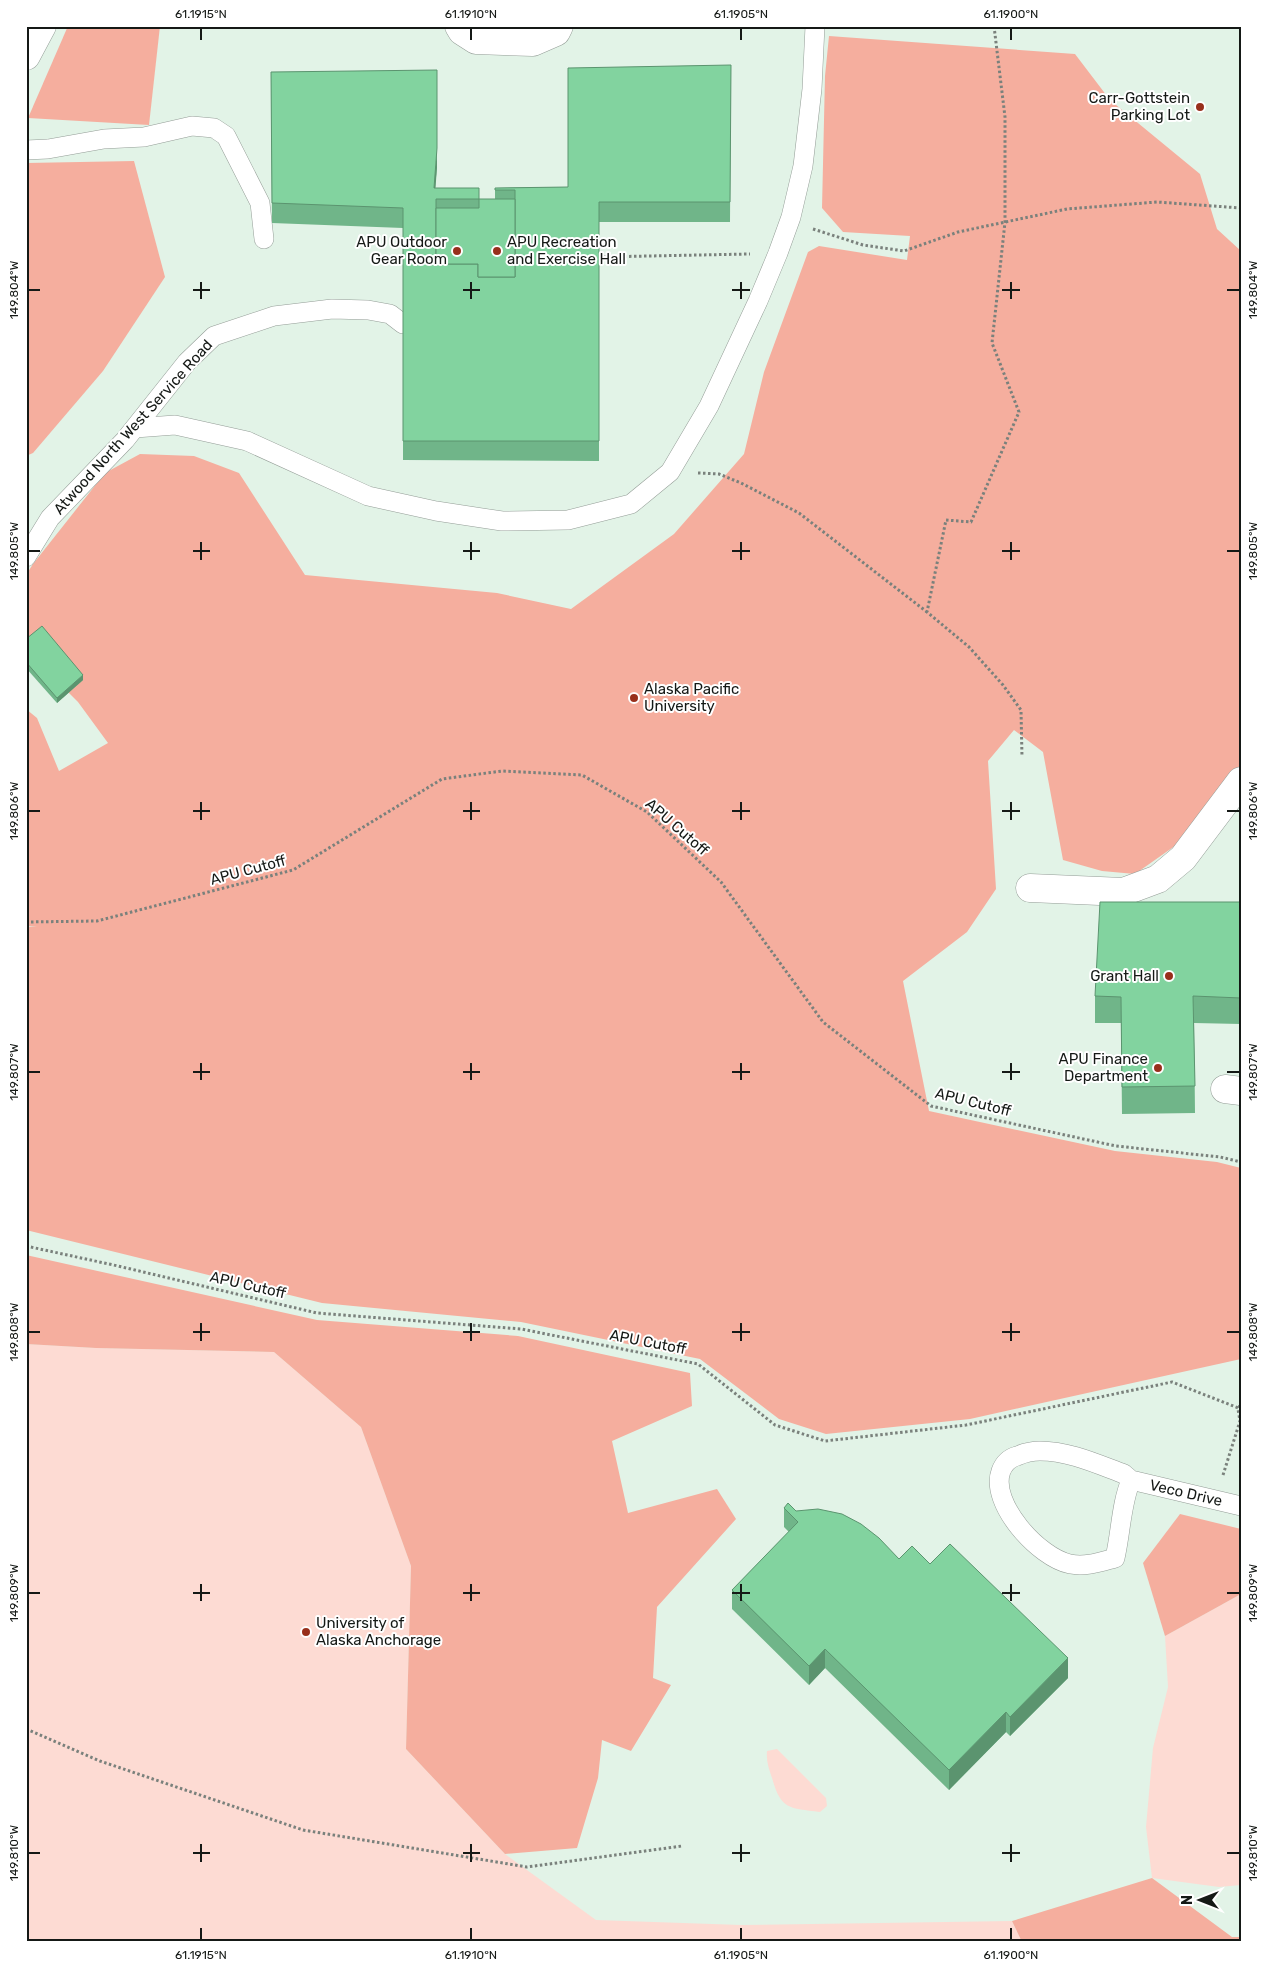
<svg xmlns="http://www.w3.org/2000/svg" width="1267" height="1968" viewBox="0 0 1267 1968" font-family="Rubik,sans-serif">
	<style>
		.built { fill: #e2f3e7 }
		.green { fill: #fddbd3 }
		.forest { fill: #f5ae9e }
		.lines { fill: none; stroke-linecap: round; stroke-linejoin: round }
		.lane-casing { stroke: #949d97; stroke-width: 20 }
		.street-casing { stroke: #949d97; stroke-width: 29 }
		.path { stroke: #7a817c; stroke-width: 3; stroke-dasharray: 2.5 2.5; stroke-linecap: butt }
		.lane { stroke: #fff; stroke-width: 19 }
		.street { stroke: #fff; stroke-width: 28 }
		.wall { fill: #70b589 }
		.shaded-wall { fill: #5b946f }
		.building { fill: #82d39f; stroke: #5b946f }
		.ticks { fill: none; stroke: #151916; stroke-width: 2 }
		.poi-dot { fill: #982f1b; stroke: #fff; stroke-width: 2 }
		.labels { text-anchor: middle; dominant-baseline: central; stroke-width: 4; stroke-linejoin: round; paint-order: stroke }
		.poi-label { font-size: 15px; fill: #151916; stroke: #fff; text-anchor: end }
		.street-label { font-size: 15px; fill: #151916; stroke: #fff }
		.neatline { fill: none; stroke: #151916; stroke-width: 2 }
		.ticks-label { font-size: 12px; text-anchor: middle; fill: #151916 }
	</style>
	<rect width="100%" height="100%" fill="#f4fef7"/>
	<rect class="built" x="26" y="26" width="1215" height="1916"/>
	<g class="green">
		<path d="M 26,1344 L 96,1348 L 274,1352 L 361,1427 L 411,1566 L 406,1749 L 505,1854 L 596,1920 L 741,1925 L 1012,1921 L 1022,1942 L 26,1942 Z"/>
		<path d="M 1241,1594 L 1241,1885 L 1219,1887 L 1152,1878 L 1146,1827 L 1153,1748 L 1168,1687 L 1165,1636 Z"/>
		<path d="M 777,1749 L 826,1798 L 827,1806 L 820,1812 C 789,1808 781,1810 772,1778 C 769,1769 766,1761 767,1751 Z"/>
	</g>
	<g class="forest">
		<path d="M 68,26 L 160,26 L 149,125 L 28,118 Z"/>
		<path d="M 829,36 L 1075,54 L 1110,100 L 1200,174 L 1217,229 L 1241,251 L 1241,765 L 1189,836 L 1135,874 L 1102,871 L 1063,860 L 1043,752 L 1014,730 L 988,761 L 996,889 L 967,932 L 903,981 L 929,1111 L 1115,1151 L 1217,1162 L 1241,1168 L 1241,1359 L 970,1419 L 826,1434 L 779,1419 L 700,1359 L 521,1322 L 322,1303 L 26,1230 L 26,927 L 37,926 L 26,926 L 26,709 L 37,718 L 59,771 L 108,743 L 78,702 L 26,650 L 26,575 L 33,564 L 105,473 L 140,454 L 194,456 L 239,473 L 305,575 L 497,593 L 571,609 L 674,534 L 744,454 L 764,372 L 808,252 L 819,246 L 907,260 L 910,236 L 843,232 L 822,208 L 825,76 Z"/>
		<path d="M 134,161 L 165,277 L 103,371 L 33,453 L 26,456 L 26,163 Z"/>
		<path d="M 26,1255 L 317,1320 L 518,1336 L 690,1373 L 692,1406 L 612,1441 L 628,1513 L 717,1489 L 736,1519 L 657,1607 L 653,1678 L 671,1685 L 631,1751 L 602,1740 L 598,1778 L 577,1848 L 505,1854 L 406,1749 L 411,1566 L 361,1427 L 274,1352 L 96,1348 L 26,1344 Z"/>
		<path d="M 1180,1514 L 1241,1529 L 1241,1594 L 1165,1636 L 1143,1563 Z"/>
		<path d="M 1152,1878 L 1232,1937 L 1241,1937 L 1241,1942 L 1022,1942 L 1012,1921 Z"/>
	</g>
	<g class="lines">
		<defs>
			<g id="lane">
				<path d="M 26,150 L 48,149 L 104,139 L 144,137 L 192,126 L 214,128 L 226,136 L 260,203 L 264,239"/>
				<path d="M 135,428 L 175,425 L 247,441 L 368,496 L 436,511 L 502,521 L 568,520 L 631,504 L 670,472 L 709,406 L 758,301 L 778,253 L 791,217 L 803,166 L 812,89 L 815,26"/>
				<path d="M 26,557 L 50,518 L 125,440 L 187,362 L 214,336 L 274,316 L 332,309 L 368,310 L 390,314 L 403,324"/>
				<path d="M 1131,1480 C 1121,1504 1121,1532 1115,1558 C 1100,1562 1086,1567 1070,1564 C 1039,1558 989,1503 1001,1471 C 1004,1463 1010,1458 1017,1456 C 1024,1453 1032,1451 1040,1451 C 1069,1451 1097,1464 1124,1474 L 1131,1480 L 1241,1506"/>
			</g>
			<g id="street">
				<path d="M 459,26 L 462,31 L 476,40 L 533,42 L 556,32 L 559,26"/>
				<path d="M 26,56 L 42,26"/>
				<path d="M 1030,888 L 1123,892 L 1158,879 L 1183,858 L 1241,781"/>
				<path d="M 1225,1089 L 1241,1091"/>
			</g>
		</defs>
		<use href="#lane" class="lane-casing"/>
		<use href="#street" class="street-casing"/>
		<g class="path">
			<path d="M 994,26 L 1005,117 L 1005,222 L 992,343 L 1019,412 L 971,522 L 946,520 L 927,612 L 969,647 L 1003,685 L 1021,710 L 1022,757"/>
			<path d="M 813,229 L 863,245 L 904,251 L 958,232 L 1067,209 L 1157,202 L 1241,208"/>
			<path d="M 599,257 L 750,254"/>
			<path d="M 698,473 L 719,474 L 741,483 L 799,513 L 927,612"/>
			<path d="M 26,922 L 97,921 L 293,870 L 442,779 L 502,771 L 582,775 L 647,812 L 721,882 L 823,1022 L 931,1106 L 1116,1146 L 1220,1157 L 1241,1162"/>
			<path d="M 26,1246 L 118,1266 L 317,1313 L 521,1329 L 698,1364 L 775,1425 L 825,1441 L 966,1425 L 1172,1382 L 1241,1409"/>
			<path d="M 1223,1475 L 1240,1421 L 1238,1409 L 1241,1403"/>
			<path d="M 26,1729 L 100,1761 L 303,1830 L 527,1867 L 682,1846"/>
		</g>
		<use href="#lane" class="lane"/>
		<use href="#street" class="street"/>
	</g>
	<g class="wall">
		<path d="M 731,65 L 730,222 L 599,222 L 599,461 L 403,460 L 403,228 L 272,223 L 271,72 L 437,167 L 435,188 L 479,199 L 495,199 L 495,188 L 568,187 Z"/>
		<path d="M 26,639 L 83,680 L 57,703 L 26,668 Z"/>
		<path d="M 1241,902 L 1241,1024 L 1194,1023 L 1195,1113 L 1122,1114 L 1121,1023 L 1095,1023 L 1095,996 Z"/>
		<path d="M 784,1508 L 796,1511 L 899,1559 L 930,1564 L 1068,1678 L 1010,1736 L 1006,1732 L 949,1790 L 825,1668 L 809,1685 L 732,1609 L 732,1590 L 789,1532 L 784,1527 Z"/>
	</g>
	<g class="shaded-wall">
		<path d="M 437,148 L 437,167 L 434,208 L 434,188 Z"/>
		<path d="M 83,675 L 83,680 L 57,703 L 57,698 Z"/>
		<path d="M 825,1649 L 825,1668 L 809,1685 L 809,1666 Z"/>
		<path d="M 1068,1658 L 1068,1678 L 1010,1736 L 1010,1717 Z"/>
		<path d="M 1006,1712 L 1006,1732 L 949,1790 L 949,1770 Z"/>
	</g>
	<g class="building">
		<path d="M 731,65 L 730,202 L 599,202 L 599,441 L 403,441 L 403,208 L 272,203 L 271,72 L 437,70 L 437,148 L 434,188 L 479,188 L 479,199 L 436,199 L 436,264 L 478,264 L 478,277 L 515,277 L 515,190 L 495,190 L 495,188 L 568,187 L 568,68 Z"/>
		<path d="M 479,199 L 515,199 L 515,277 L 478,277 L 478,264 L 436,264 L 436,208 L 479,208 Z"/>
		<path d="M 42,626 L 83,675 L 57,698 L 26,662 L 26,639 Z"/>
		<path d="M 1100,902 L 1241,902 L 1241,998 L 1193,996 L 1195,1086 L 1122,1087 L 1121,997 L 1095,996 Z"/>
		<path d="M 788,1503 L 796,1511 L 818,1509 L 842,1514 L 861,1524 L 879,1538 L 899,1559 L 912,1546 L 930,1564 L 950,1544 L 1068,1658 L 1010,1717 L 1006,1712 L 949,1770 L 825,1649 L 809,1666 L 732,1590 L 798,1522 L 784,1508 Z"/>
	</g>
	<path class="ticks" d="M 201,28 L 201,40M 471,28 L 471,40M 741,28 L 741,40M 1011,28 L 1011,40M 201,282 L 201,299M 471,282 L 471,299M 741,282 L 741,299M 1011,282 L 1011,299M 28,290 L 40,290M 193,290 L 210,290M 463,290 L 480,290M 732,290 L 750,290M 1002,290 L 1020,290M 1227,290 L 1240,290M 201,542 L 201,560M 471,542 L 471,560M 741,542 L 741,560M 1011,542 L 1011,560M 28,551 L 40,551M 193,551 L 210,551M 463,551 L 480,551M 732,551 L 750,551M 1002,551 L 1020,551M 1227,551 L 1240,551M 201,802 L 201,820M 471,802 L 471,820M 741,802 L 741,820M 1011,802 L 1011,820M 28,811 L 40,811M 193,811 L 210,811M 463,811 L 480,811M 732,811 L 750,811M 1002,811 L 1020,811M 1227,811 L 1240,811M 201,1063 L 201,1080M 471,1063 L 471,1080M 741,1063 L 741,1080M 1011,1063 L 1011,1080M 28,1072 L 40,1072M 193,1072 L 210,1072M 463,1072 L 480,1072M 732,1072 L 750,1072M 1002,1072 L 1020,1072M 1227,1072 L 1240,1072M 201,1323 L 201,1341M 471,1323 L 471,1341M 741,1323 L 741,1341M 1011,1323 L 1011,1341M 28,1332 L 40,1332M 193,1332 L 210,1332M 463,1332 L 480,1332M 732,1332 L 750,1332M 1002,1332 L 1020,1332M 1227,1332 L 1240,1332M 201,1584 L 201,1601M 471,1584 L 471,1601M 741,1584 L 741,1601M 1011,1584 L 1011,1601M 28,1593 L 40,1593M 193,1593 L 210,1593M 463,1593 L 480,1593M 732,1593 L 750,1593M 1002,1593 L 1020,1593M 1227,1593 L 1240,1593M 201,1844 L 201,1862M 471,1844 L 471,1862M 741,1844 L 741,1862M 1011,1844 L 1011,1862M 28,1853 L 40,1853M 193,1853 L 210,1853M 463,1853 L 480,1853M 732,1853 L 750,1853M 1002,1853 L 1020,1853M 1227,1853 L 1240,1853M 201,1928 L 201,1940M 471,1928 L 471,1940M 741,1928 L 741,1940M 1011,1928 L 1011,1940"/>
	<g class="poi-dot">
		<circle cx="1200" cy="107" r="5"/>
		<circle cx="457" cy="251" r="5"/>
		<circle cx="497" cy="251" r="5"/>
		<circle cx="634" cy="698" r="5"/>
		<circle cx="1169" cy="976" r="5"/>
		<circle cx="1158" cy="1068" r="5"/>
		<circle cx="306" cy="1632" r="5"/>
	</g>
	<g class="labels">
		<g class="poi-label">
			<text x="1190" y="98">Carr-Gottstein<tspan x="1190" dy="17">Parking Lot</tspan></text>
			<text x="447" y="242">APU Outdoor<tspan x="447" dy="17">Gear Room</tspan></text>
			<text x="507" y="242" text-anchor="start">APU Recreation<tspan x="507" dy="17">and Exercise Hall</tspan></text>
			<text x="644" y="689" text-anchor="start">Alaska Pacific<tspan x="644" dy="17">University</tspan></text>
			<text x="1159" y="976">Grant Hall</text>
			<text x="1148" y="1059">APU Finance<tspan x="1148" dy="17">Department</tspan></text>
			<text x="316" y="1623" text-anchor="start">University of<tspan x="316" dy="17">Alaska Anchorage</tspan></text>
		</g>
		<g class="street-label">
			<text transform="translate(133 427) rotate(-48)">Atwood North West Service Road</text>
			<text transform="translate(677 827) rotate(41)">APU Cutoff</text>
			<text transform="translate(248 870) rotate(-15)">APU Cutoff</text>
			<text transform="translate(973 1102) rotate(14)">APU Cutoff</text>
			<text transform="translate(248 1285) rotate(13)">APU Cutoff</text>
			<text transform="translate(648 1342) rotate(11)">APU Cutoff</text>
			<text transform="translate(1186 1493) rotate(13)">Veco Drive</text>
		</g>
	</g>
	<rect width="1267" height="1968" fill="none" stroke="#ffffff" stroke-width="55"/>
	<g transform="translate(1200 1900) rotate(270)" stroke="#ffffff" stroke-width="4" paint-order="stroke">
	<path d="M0-4L9 19L0 12L-9 19Z" fill="#151916"/>
	<text y="-8" font-size="14" font-weight="bold" text-anchor="middle" fill="#151916">N</text>
	</g>
	<rect x="28" y="28" width="1212" height="1912" class="neatline"/>
	<g class="ticks-label">
		<text x="201" y="18">61.1915°N</text>
		<text x="471" y="18">61.1910°N</text>
		<text x="741" y="18">61.1905°N</text>
		<text x="1011" y="18">61.1900°N</text>
		<text transform="translate(1253 290) rotate(-90)" y="4">149.804°W</text>
		<text transform="translate(14 290) rotate(-90)" y="4">149.804°W</text>
		<text transform="translate(1253 551) rotate(-90)" y="4">149.805°W</text>
		<text transform="translate(14 551) rotate(-90)" y="4">149.805°W</text>
		<text transform="translate(1253 811) rotate(-90)" y="4">149.806°W</text>
		<text transform="translate(14 811) rotate(-90)" y="4">149.806°W</text>
		<text transform="translate(1253 1072) rotate(-90)" y="4">149.807°W</text>
		<text transform="translate(14 1072) rotate(-90)" y="4">149.807°W</text>
		<text transform="translate(1253 1332) rotate(-90)" y="4">149.808°W</text>
		<text transform="translate(14 1332) rotate(-90)" y="4">149.808°W</text>
		<text transform="translate(1253 1593) rotate(-90)" y="4">149.809°W</text>
		<text transform="translate(14 1593) rotate(-90)" y="4">149.809°W</text>
		<text transform="translate(1253 1853) rotate(-90)" y="4">149.810°W</text>
		<text transform="translate(14 1853) rotate(-90)" y="4">149.810°W</text>
		<text x="201" y="1959">61.1915°N</text>
		<text x="471" y="1959">61.1910°N</text>
		<text x="741" y="1959">61.1905°N</text>
		<text x="1011" y="1959">61.1900°N</text>
	</g>
</svg>
